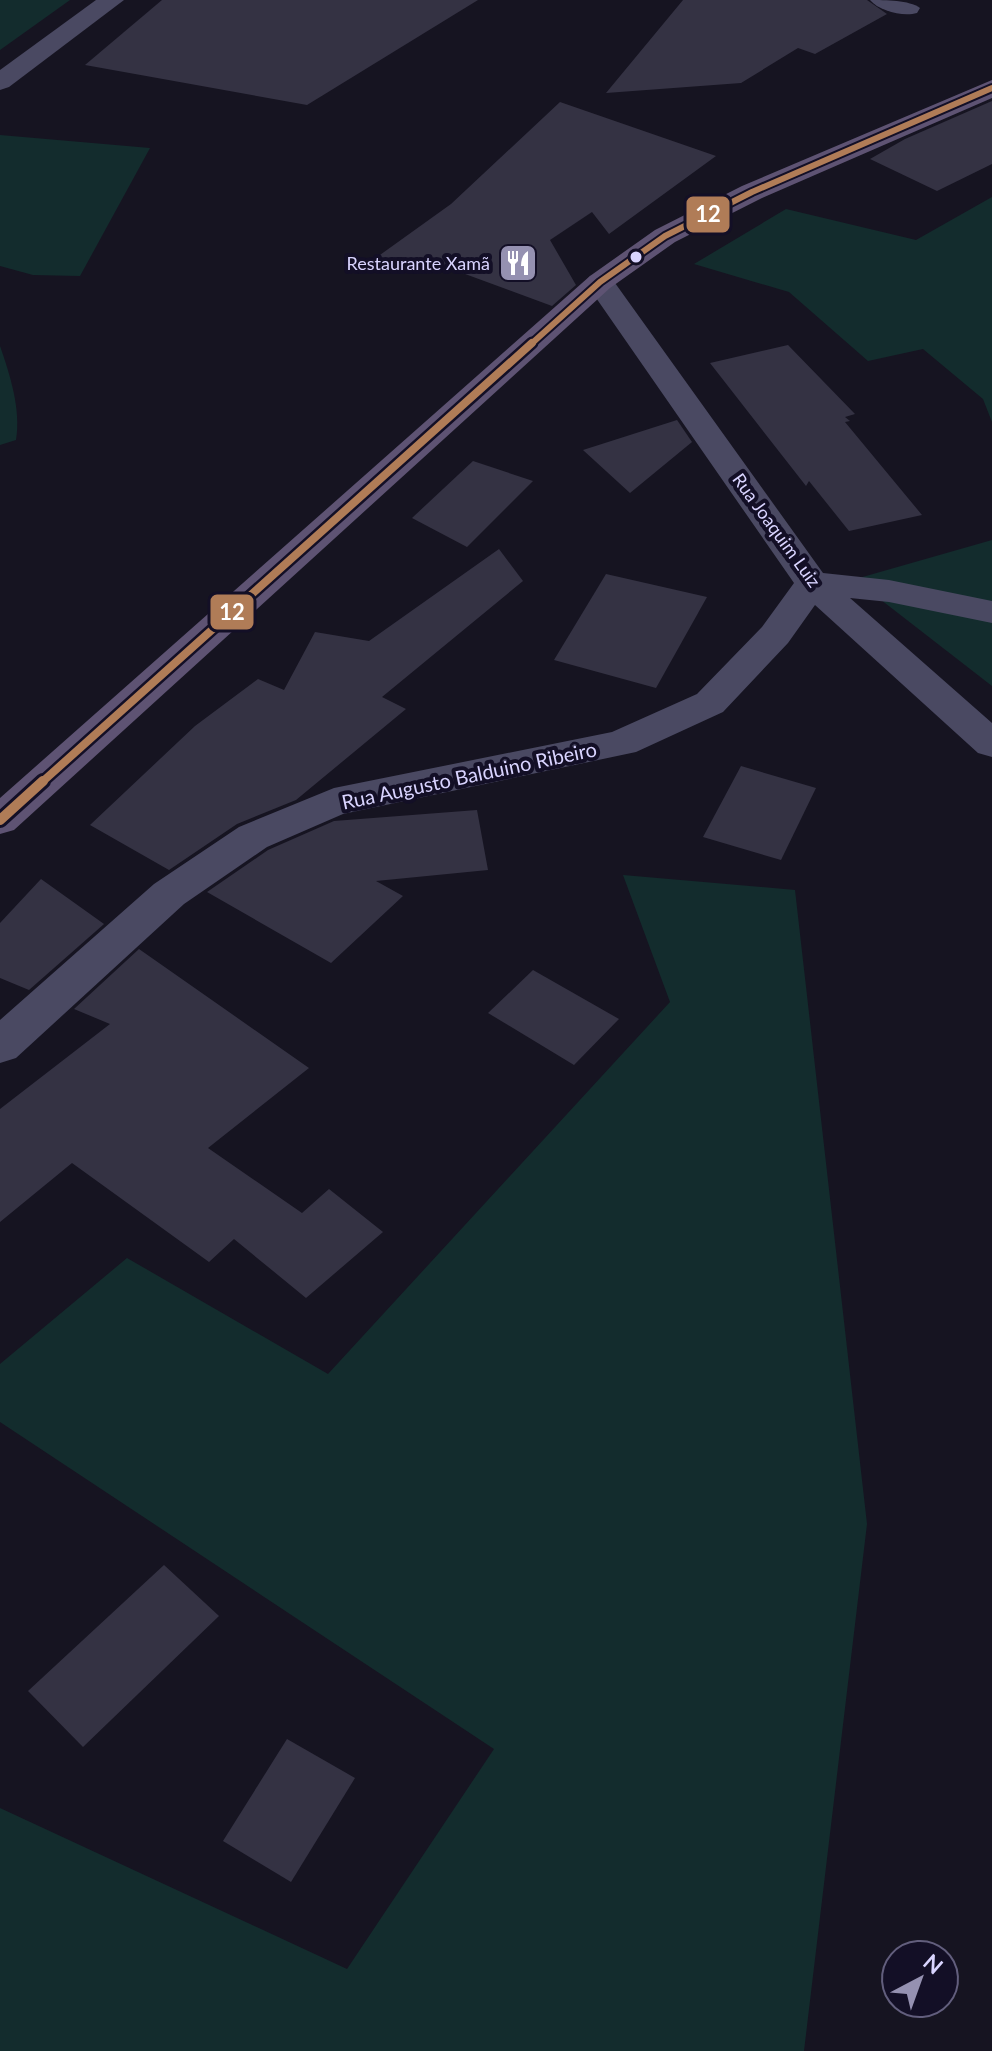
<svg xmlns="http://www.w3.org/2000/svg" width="992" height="2051" viewBox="0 0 992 2051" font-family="Lato,sans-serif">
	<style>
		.green { fill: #132c2d }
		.building { fill: #343243 }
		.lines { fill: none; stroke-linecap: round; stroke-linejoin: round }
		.minor { fill: #4a4962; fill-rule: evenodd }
		.major { fill: #5e5373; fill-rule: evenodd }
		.bus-1-far2-casing { stroke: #130f26; stroke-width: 10 }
		.bus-1-far1-casing { stroke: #130f26; stroke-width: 13 }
		.bus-1-casing { stroke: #130f26; stroke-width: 16 }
		.bus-1-far2 { stroke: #b07c57; stroke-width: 6 }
		.bus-1-far1 { stroke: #b07c57; stroke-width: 8 }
		.bus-1 { stroke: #b07c57; stroke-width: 10 }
		.bus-dot { fill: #d9d4ff; stroke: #130f26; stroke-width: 3 }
		.labels { text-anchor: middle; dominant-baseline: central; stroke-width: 8; stroke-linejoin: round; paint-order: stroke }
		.far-poi-label { font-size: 18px; fill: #d9d4ff; stroke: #130f26; text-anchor: end }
		.far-street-label { font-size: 18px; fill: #d9d4ff; stroke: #130f26 }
		.street-label { font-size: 20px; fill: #d9d4ff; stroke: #130f26 }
		.line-badge { stroke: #130f26; stroke-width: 3 }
		.badge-label { font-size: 22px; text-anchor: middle; font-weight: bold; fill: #fff }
	</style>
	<rect width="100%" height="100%" fill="#161421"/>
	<g class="green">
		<path d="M 0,0 L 70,0 L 0,50 Z"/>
		<path d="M 0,135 L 150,148 L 80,276 L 33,275 L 0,266 Z"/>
		<path d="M 992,197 L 992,422 L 983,399 L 923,349 L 868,361 L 789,292 L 694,264 L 786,209 L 916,240 Z"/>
		<path d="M 0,346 C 10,375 21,409 16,440 L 0,445 Z"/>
		<path d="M 992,540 L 992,686 L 876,596 L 859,578 Z"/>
		<path d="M 623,875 L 795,890 L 867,1524 L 804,2051 L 0,2051 L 0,1808 L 347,1969 L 494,1749 L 0,1422 L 0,1364 L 127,1258 L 328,1374 L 670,1002 Z"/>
	</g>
	<g class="building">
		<path d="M 162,0 L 478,0 L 307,105 L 85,65 Z"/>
		<path d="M 683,0 L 867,0 L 887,14 L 815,54 L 798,48 L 741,83 L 606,93 Z"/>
		<path d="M 992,101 L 992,164 L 937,191 L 870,159 L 905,139 Z"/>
		<path d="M 560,102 L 716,156 L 609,234 L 592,212 L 550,240 L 576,285 L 552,306 L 457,271 L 359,270 L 451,204 Z"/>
		<path d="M 788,345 L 855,414 L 845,417 L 850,421 L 845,422 L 922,515 L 849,531 L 809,481 L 806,486 L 710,363 Z"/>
		<path d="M 677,420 L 692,442 L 630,493 L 583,450 Z"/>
		<path d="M 473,461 L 533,481 L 467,547 L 412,518 Z"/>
		<path d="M 499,549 L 523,581 L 382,697 L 406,709 L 296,800 L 237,824 L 169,870 L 90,825 L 195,726 L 258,679 L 284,690 L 315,632 L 369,641 Z"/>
		<path d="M 606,574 L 707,597 L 656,688 L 554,660 Z"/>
		<path d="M 741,766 L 816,788 L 781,860 L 703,837 Z"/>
		<path d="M 477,810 L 488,870 L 376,881 L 403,896 L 331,963 L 207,892 L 268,850 L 334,821 Z"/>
		<path d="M 41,879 L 104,924 L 29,990 L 0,978 L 0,923 Z"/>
		<path d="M 139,949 L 309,1068 L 208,1148 L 302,1213 L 329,1189 L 383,1232 L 306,1298 L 234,1239 L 209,1262 L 72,1163 L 0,1222 L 0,1109 L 110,1024 L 74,1009 Z"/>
		<path d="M 533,970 L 619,1019 L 574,1065 L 488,1013 Z"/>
		<path d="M 164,1565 L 219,1616 L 83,1747 L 28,1691 Z"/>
		<path d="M 287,1739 L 355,1778 L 291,1882 L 223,1841 Z"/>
	</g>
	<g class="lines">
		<g class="minor">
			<path d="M 96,0 L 124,0 L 9,87 L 0,90 L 0,70 Z"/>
			<path d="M 870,0 C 886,0 909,0 920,8 L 917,13 C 903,17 879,11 870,0 Z"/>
			<path d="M 600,273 L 610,276 L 823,573 L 889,580 L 992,601 L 992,623 L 889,602 L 850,598 L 992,723 L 992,757 L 978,753 L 815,605 L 788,643 L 723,712 L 636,752 L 343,814 L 267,847 L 184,904 L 16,1058 L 0,1063 L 0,1020 L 154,884 L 239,827 L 334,788 L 612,732 L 697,694 L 762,627 L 794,583 L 585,282 L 590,276 Z"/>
		</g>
		<path class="major" d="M 992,80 L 992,98 L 762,198 L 675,242 L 610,288 L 14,830 L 0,834 L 0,798 L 590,276 L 655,230 L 742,186 Z"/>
		<defs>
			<path id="bus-1-far2" d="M 530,345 L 600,282 L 665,236 L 752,192 L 992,88"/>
			<path id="bus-1-far1" d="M 41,783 L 532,343"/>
			<path id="bus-1" d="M 0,820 L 43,781"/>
		</defs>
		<use href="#bus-1-far2" class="bus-1-far2-casing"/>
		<use href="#bus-1-far1" class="bus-1-far1-casing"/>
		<use href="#bus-1" class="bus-1-casing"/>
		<use href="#bus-1-far2" class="bus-1-far2"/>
		<use href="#bus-1-far1" class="bus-1-far1"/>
		<use href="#bus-1" class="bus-1"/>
	</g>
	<defs>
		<symbol id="restaurant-square" viewBox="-11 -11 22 22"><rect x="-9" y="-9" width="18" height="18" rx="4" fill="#9591b1" stroke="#130f26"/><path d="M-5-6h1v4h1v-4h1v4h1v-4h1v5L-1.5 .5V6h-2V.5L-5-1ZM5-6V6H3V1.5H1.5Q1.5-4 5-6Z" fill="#fff"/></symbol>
	</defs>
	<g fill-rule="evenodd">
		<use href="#restaurant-square" x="496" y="241" width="44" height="44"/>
	</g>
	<circle class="bus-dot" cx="636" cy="257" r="7"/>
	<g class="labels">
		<g class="far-poi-label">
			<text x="490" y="263">Restaurante Xamã</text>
		</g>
		<g class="far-street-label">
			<text transform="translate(777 530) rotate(54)">Rua Joaquim Luiz</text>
		</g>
		<g class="street-label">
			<text transform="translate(469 775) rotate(-12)">Rua Augusto Balduino Ribeiro</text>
		</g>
	</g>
	<g class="line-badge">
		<rect x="685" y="195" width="46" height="39" rx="8" fill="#b07c57"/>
		<rect x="209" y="593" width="46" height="38" rx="8" fill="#b07c57"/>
	</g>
	<g class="badge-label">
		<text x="708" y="222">12</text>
		<text x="232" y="620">12</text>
	</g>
	<g transform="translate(920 1979) rotate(41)"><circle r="38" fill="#130f26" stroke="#625e7d" stroke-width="2"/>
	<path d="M0-6L14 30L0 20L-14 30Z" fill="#9591b1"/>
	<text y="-12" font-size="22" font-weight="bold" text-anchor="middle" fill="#d9d4ff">N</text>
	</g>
</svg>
